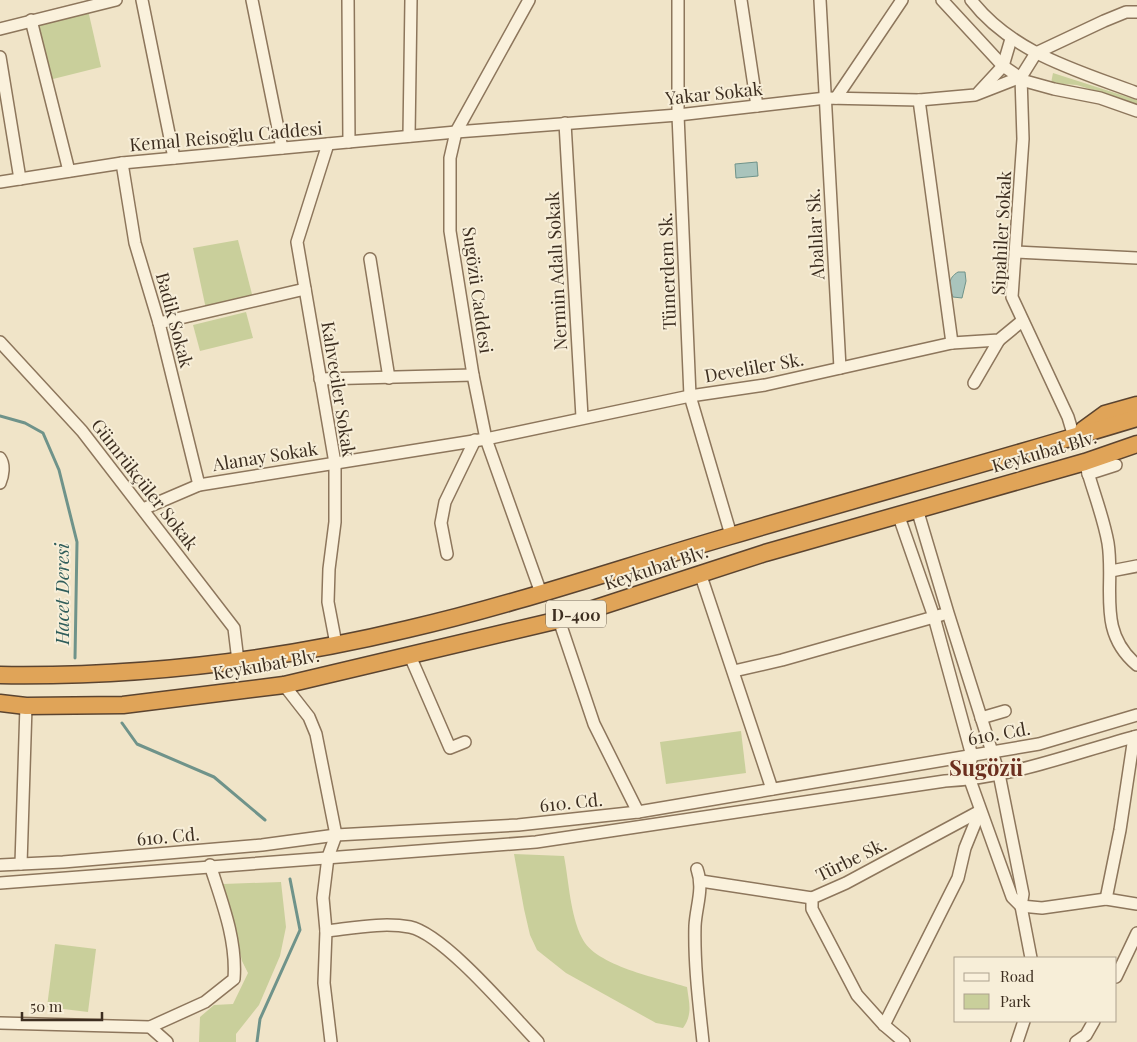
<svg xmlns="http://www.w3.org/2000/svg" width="1137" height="1042" viewBox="0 0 1137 1042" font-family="'Playfair Display',serif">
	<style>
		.green { fill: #c9cf9b }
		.water { fill: #a9c4bc; stroke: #6f938a }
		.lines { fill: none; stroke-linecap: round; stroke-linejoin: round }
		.stream { stroke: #6f938a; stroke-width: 3 }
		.minor-casing { stroke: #8d765c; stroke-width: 14 }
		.highway-casing { stroke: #5b4430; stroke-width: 19 }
		.minor { stroke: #faf1dc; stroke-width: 11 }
		.highway { stroke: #e0a458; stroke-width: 16 }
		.labels { text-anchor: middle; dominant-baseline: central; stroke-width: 4; stroke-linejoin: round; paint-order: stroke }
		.shield { fill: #f7eed8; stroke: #756857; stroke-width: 1 }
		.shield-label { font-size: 16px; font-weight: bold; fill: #3d2e20 }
		.street-label { font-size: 18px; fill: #3d2e20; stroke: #f7eed8 }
		.water-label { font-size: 19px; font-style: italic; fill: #2f5d5a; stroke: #f7eed8 }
		.district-label { font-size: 22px; font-weight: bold; fill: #6b2e1e; stroke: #f7eed8 }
	</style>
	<rect width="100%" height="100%" fill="#f0e4c8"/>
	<g class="green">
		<path d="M 88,10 L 101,67 L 49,80 L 34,22 Z"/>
		<path d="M 1053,73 L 1137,100 L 1137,104 L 1077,85 L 1051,83 Z"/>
		<path d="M 238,240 L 253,298 L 206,309 L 193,248 Z"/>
		<path d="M 246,312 L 253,338 L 200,351 L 193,325 Z"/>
		<path d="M 741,731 L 746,773 L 666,784 L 660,742 Z"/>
		<path d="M 514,854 L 564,856 C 569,882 570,914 582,938 C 595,966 659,978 687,987 C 689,1003 693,1014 683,1028 L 656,1023 L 566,973 L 537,950 L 530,935 L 524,909 Z"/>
		<path d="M 281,882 L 286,927 L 280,956 L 259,1005 L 236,1034 L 236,1042 L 199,1042 L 200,1017 L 214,1005 L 233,1004 L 248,973 L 242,961 L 223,884 Z"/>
		<path d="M 55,944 L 96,949 L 88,1012 L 47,1007 Z"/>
	</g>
	<g class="water">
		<path d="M 757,162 L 758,176 L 736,178 L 735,164 Z"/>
		<path d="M 958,272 L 965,272 L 966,281 L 962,298 L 953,297 C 948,286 948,278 958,272 Z"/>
	</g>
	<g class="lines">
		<g class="stream">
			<path d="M 0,416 L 25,423 L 43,433 L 59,470 L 77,542 L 75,658"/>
			<path d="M 122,723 L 137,744 L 214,777 L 265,820"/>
			<path d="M 257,1042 L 260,1019 L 300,930 L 290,879"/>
		</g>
		<defs>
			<g id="minor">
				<path d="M 142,0 L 174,158"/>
				<path d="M 252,0 L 282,148"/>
				<path d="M 348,0 L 349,142"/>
				<path d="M 529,0 L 456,132 L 450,158 L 450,231 L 473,375 L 486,439 L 541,593"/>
				<path d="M 678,0 L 678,115 L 690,396 L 731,535"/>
				<path d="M 741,0 L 757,106"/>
				<path d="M 820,0 L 840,368"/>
				<path d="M 942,0 L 1003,66 L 1025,81 L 1054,89 L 1100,98 L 1137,111"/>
				<path d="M 971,0 C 1012,53 1076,70 1137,93"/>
				<path d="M 31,20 L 69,171"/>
				<path d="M 0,29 L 116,0"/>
				<path d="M 0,57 L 20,179"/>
				<path d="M 1021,77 L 1023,139 L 1012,297 L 1068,417 L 1074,437"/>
				<path d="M 979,92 L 1003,66 L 1011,39"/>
				<path d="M 836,98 L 902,0"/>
				<path d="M 919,100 L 952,343"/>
				<path d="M 565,123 L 582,417"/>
				<path d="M 409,136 L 411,0"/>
				<path d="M 328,144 L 297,242 L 335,463 L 335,522 L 329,569 L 328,602 L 336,644"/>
				<path d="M 122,163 L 135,243 L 159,323 L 199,485"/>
				<path d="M 0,182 L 122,163 L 456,132 L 678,115 L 826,98 L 919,100 L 975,95 L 1021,77 L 1036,53 L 1104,21 L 1126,12 L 1137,12"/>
				<path d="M 1015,252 L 1137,258"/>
				<path d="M 370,259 L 389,378"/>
				<path d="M 159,323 L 305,289"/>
				<path d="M 0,342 L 82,431 L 234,628 L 238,661"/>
				<path d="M 320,379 L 473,375"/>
				<path d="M 974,383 L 999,340"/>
				<path d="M 0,458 C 5,465 3,476 0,483"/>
				<path d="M 1085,462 C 1092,489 1103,515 1108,543 C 1115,587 1096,631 1137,665"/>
				<path d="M 1088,474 L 1116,465"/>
				<path d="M 143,509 L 199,485 L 486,439 L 690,396 L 765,385 L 952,343 L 999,340 L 1022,321"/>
				<path d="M 917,509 L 948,613 L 999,774 L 1023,894 L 1021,906 L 1031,958"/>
				<path d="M 898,514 L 934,617 L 972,756 L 969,768 L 970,780 L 1012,897 L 1021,906"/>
				<path d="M 447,554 L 441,523 L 445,502 L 475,440"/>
				<path d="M 1111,571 L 1137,566"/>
				<path d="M 700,573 L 772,789"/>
				<path d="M 559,620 L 594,724 L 638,812"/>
				<path d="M 410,656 L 450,748 L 465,742"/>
				<path d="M 734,671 L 782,660 L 941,615"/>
				<path d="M 284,685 L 309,717 L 316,734 L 336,835"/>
				<path d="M 981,718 L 1005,711"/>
				<path d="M 21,864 L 26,706"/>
				<path d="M 0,865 L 63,862 L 262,845 L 336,835 L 518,825 L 638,812 L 1039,744 L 1137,715"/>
				<path d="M 697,869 C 704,889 696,906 695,926 C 694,965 699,1004 703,1042"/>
				<path d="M 701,881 L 812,898"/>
				<path d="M 0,883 L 536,842 L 945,781 C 1011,778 1074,753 1137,736"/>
				<path d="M 1106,899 L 1120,830 L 1134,737"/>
				<path d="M 1021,906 L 1042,908 L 1106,899 L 1137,904"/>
				<path d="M 326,931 C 353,928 383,922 410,927 C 444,934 512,1015 538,1042"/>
				<path d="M 1116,977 L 1137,933"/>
				<path d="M 0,1023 L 150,1027 L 205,1002 L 234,979 C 237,940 222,902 210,865"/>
				<path d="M 884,1025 L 958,878 L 965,848 L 980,811"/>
				<path d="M 150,1027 L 167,1042"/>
				<path d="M 331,1042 L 324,983 L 326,931 L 323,898 L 328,857 L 336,835"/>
				<path d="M 904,1042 L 884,1025 L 857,995 L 812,909 L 812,898 L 846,883 L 980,811"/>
				<path d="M 1017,1042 L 1024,1021"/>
				<path d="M 1076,1042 L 1086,1035 L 1094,1021"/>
			</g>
			<g id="highway">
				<path d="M 1083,430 L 1105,414 L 1137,405"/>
				<path d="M 0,675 C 137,677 275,661 408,629 C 517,604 623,567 730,536 C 866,496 1002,459 1137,418"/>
				<path d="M 0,703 L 26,706 L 123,705 L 284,685 L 559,620 L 765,553 L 1085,462 L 1137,444"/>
			</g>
		</defs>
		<use href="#minor" class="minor-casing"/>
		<use href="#highway" class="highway-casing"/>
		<use href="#minor" class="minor"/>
		<use href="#highway" class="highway"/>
	</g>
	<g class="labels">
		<rect class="shield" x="546" y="600.5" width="60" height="27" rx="4"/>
		<g class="shield-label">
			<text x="576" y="614">D-400</text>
		</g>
		<g class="street-label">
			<text transform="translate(714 93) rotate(-6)">Yakar Sokak</text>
			<text transform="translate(226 136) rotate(-5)">Kemal Reisoğlu Caddesi</text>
			<text transform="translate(1001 233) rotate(-87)">Sipahiler Sokak</text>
			<text transform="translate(815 234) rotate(-93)">Abalılar Sk.</text>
			<text transform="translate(556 271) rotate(-93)">Nermin Adalı Sokak</text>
			<text transform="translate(667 271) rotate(-92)">Tümerdem Sk.</text>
			<text transform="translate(478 290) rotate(82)">Sugözü Caddesi</text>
			<text transform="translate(175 320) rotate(75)">Badik Sokak</text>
			<text transform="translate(754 367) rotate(-10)">Develiler Sk.</text>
			<text transform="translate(339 389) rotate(81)">Kahveciler Sokak</text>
			<text transform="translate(1044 451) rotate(-16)">Keykubat Blv.</text>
			<text transform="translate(265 456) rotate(-9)">Alanay Sokak</text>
			<text transform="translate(145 484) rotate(52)">Gümrükçüler Sokak</text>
			<text transform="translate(656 567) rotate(-18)">Keykubat Blv.</text>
			<text transform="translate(266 664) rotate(-10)">Keykubat Blv.</text>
			<text transform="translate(999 733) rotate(-10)">610. Cd.</text>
			<text transform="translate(571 802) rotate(-6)">610. Cd.</text>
			<text transform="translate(168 836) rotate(-5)">610. Cd.</text>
			<text transform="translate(851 859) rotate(-26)">Türbe Sk.</text>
		</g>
		<g class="water-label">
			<text transform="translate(61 594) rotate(-90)">Hacet Deresi</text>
		</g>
		<g class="district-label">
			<text x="986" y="767">Sugözü</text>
		</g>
	</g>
	<rect x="954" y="957" width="162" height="65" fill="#f7eed8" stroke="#ada18e"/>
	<rect x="964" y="973" width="25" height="8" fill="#faf1dc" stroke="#ada18e"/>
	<text x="1000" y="982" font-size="15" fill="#3d2e20">Road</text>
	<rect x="964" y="994" width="25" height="15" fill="#c9cf9b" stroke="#ada18e"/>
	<text x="1000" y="1007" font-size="15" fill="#3d2e20">Park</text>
	<path d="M22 1012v8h80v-8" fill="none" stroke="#3d2e20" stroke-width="2.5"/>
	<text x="30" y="1012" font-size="15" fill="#3d2e20" stroke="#f7eed8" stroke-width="4" paint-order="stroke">50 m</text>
</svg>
